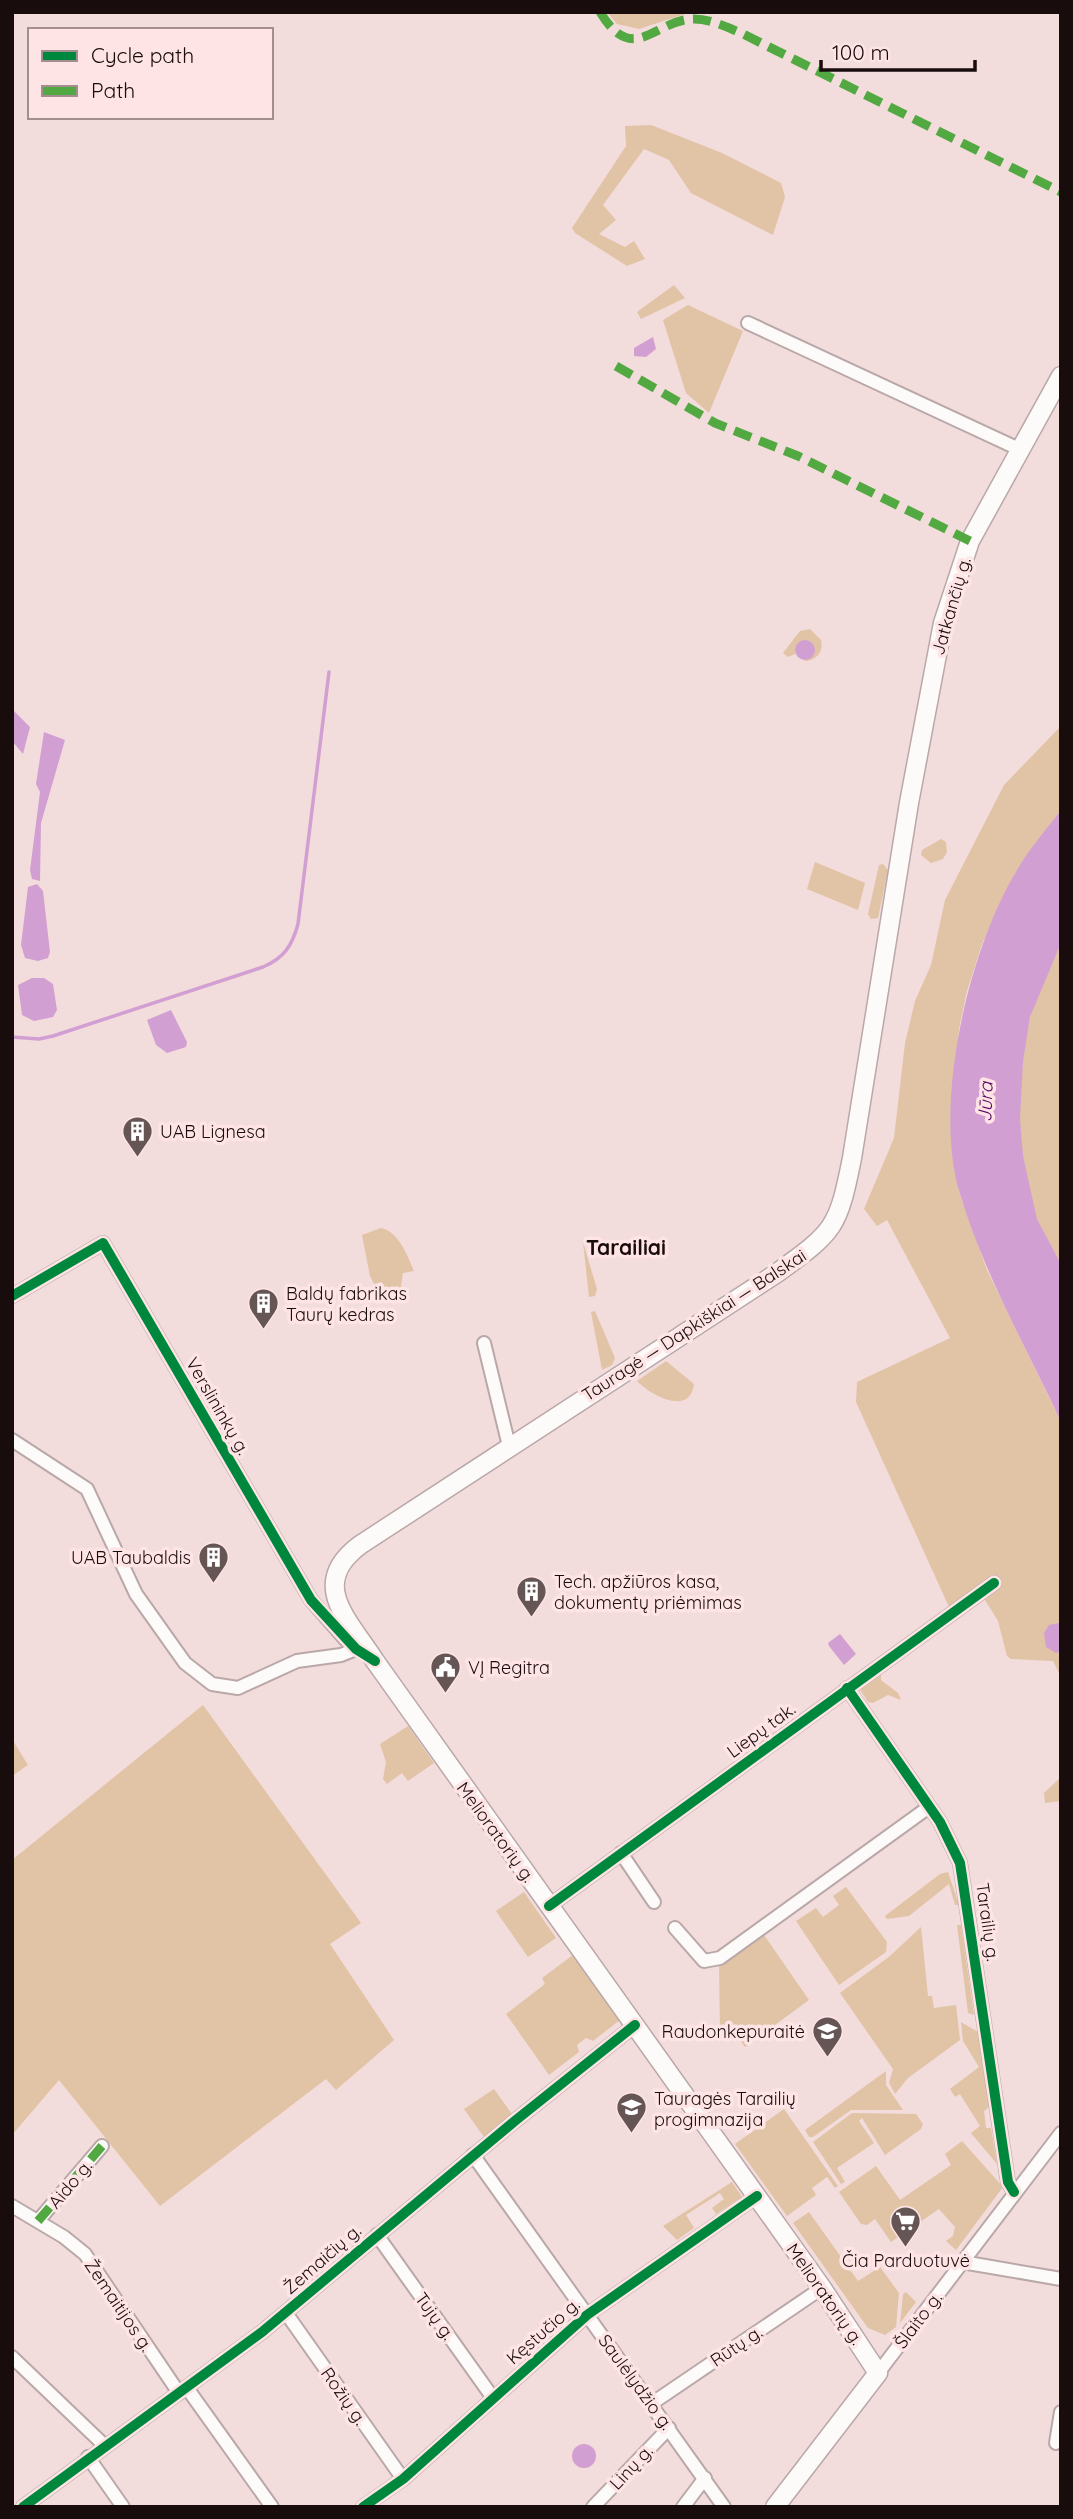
<svg xmlns="http://www.w3.org/2000/svg" width="1073" height="2519" viewBox="0 0 1073 2519" font-family="Quicksand,sans-serif">
	<style>
		.green { fill: #e1c3a6 }
		.water { fill: #d29fd3 }
		.lines { fill: none; stroke-linecap: round; stroke-linejoin: round }
		.stream { stroke: #d29fd3; stroke-width: 3.5 }
		.street-casing { stroke: #baa8a8; stroke-width: 16 }
		.secondary-casing { stroke: #baa8a8; stroke-width: 21 }
		.street { stroke: #fdfafa; stroke-width: 12 }
		.secondary { stroke: #fdfafa; stroke-width: 18 }
		.quiet { stroke: #52a841; stroke-width: 9; stroke-dasharray: 18 9; stroke-linecap: butt }
		.cycleway-casing { stroke: #fee4e4; stroke-width: 15 }
		.cycleway { stroke: #00873e; stroke-width: 10 }
		.labels { text-anchor: middle; dominant-baseline: central; stroke-width: 7; stroke-linejoin: round; paint-order: stroke }
		.street-label { font-size: 18px; fill: #190c0c; stroke: #fee4e4 }
		.poi-label { font-size: 18px; fill: #190c0c; stroke: #fee4e4; text-anchor: start }
		.water-label { font-size: 19px; font-style: italic; fill: #590666; stroke: #fee4e4 }
		.quarter-label { font-size: 21px; font-weight: bold; fill: #190c0c; stroke: #fee4e4 }
	</style>
	<rect width="100%" height="100%" fill="#f3dcdc"/>
	<g class="green">
		<path d="M 607,12 L 691,12 L 639,29 L 617,24 Z"/>
		<path d="M 651,125 L 722,153 L 781,183 L 785,197 L 773,235 L 691,193 L 669,160 L 644,149 L 603,205 L 616,220 L 599,234 L 625,247 L 634,241 L 645,259 L 627,266 L 575,233 L 572,228 L 626,146 L 625,126 Z"/>
		<path d="M 674,285 L 685,298 L 641,319 L 637,312 Z"/>
		<path d="M 688,305 L 743,331 L 709,413 L 686,393 L 663,320 Z"/>
		<path d="M 810,629 L 821,640 C 824,652 816,661 804,661 L 811,656 L 795,650 L 795,654 L 788,657 L 783,653 L 800,631 Z"/>
		<path d="M 1061,726 L 1061,810 L 1016,872 L 982,944 L 967,991 L 959,1029 L 952,1105 L 959,1192 L 987,1270 L 1061,1422 L 1061,1677 L 1053,1661 L 1011,1659 L 1007,1656 L 998,1621 L 977,1587 L 949,1607 L 856,1402 L 857,1382 L 950,1338 L 887,1220 L 877,1226 L 864,1209 L 894,1138 L 905,1043 L 915,1001 L 931,965 L 945,900 L 1004,785 Z"/>
		<path d="M 941,839 L 946,842 L 947,852 L 943,859 L 931,863 L 921,855 L 922,850 Z"/>
		<path d="M 815,862 L 865,883 L 858,910 L 807,889 Z"/>
		<path d="M 883,864 L 888,870 L 878,918 L 871,919 L 868,914 L 879,865 Z"/>
		<path d="M 1061,943 L 1061,1264 C 1053,1249 1045,1235 1038,1221 C 1015,1166 1015,1075 1030,1018 C 1037,993 1051,967 1061,943 Z"/>
		<path d="M 381,1228 C 399,1232 407,1255 414,1271 L 403,1273 L 401,1285 L 404,1291 L 401,1296 L 382,1300 L 370,1276 L 362,1235 Z"/>
		<path d="M 583,1242 L 597,1289 L 595,1296 L 589,1297 Z"/>
		<path d="M 595,1311 L 615,1358 L 612,1365 L 602,1370 L 591,1312 Z"/>
		<path d="M 666,1361 L 694,1384 C 690,1417 650,1395 637,1381 Z"/>
		<path d="M 881,1672 L 881,1680 L 898,1693 L 901,1700 L 888,1695 L 873,1703 L 868,1702 L 859,1688 Z"/>
		<path d="M 203,1705 L 361,1923 L 330,1944 L 394,2040 L 336,2090 L 326,2079 L 160,2206 L 59,2080 L 12,2135 L 12,1860 Z"/>
		<path d="M 408,1726 L 434,1763 L 408,1781 L 402,1773 L 387,1784 L 383,1779 L 386,1762 L 380,1744 Z"/>
		<path d="M 12,1739 L 28,1765 L 12,1776 Z"/>
		<path d="M 1061,1777 L 1061,1801 L 1045,1803 L 1044,1793 Z"/>
		<path d="M 948,1872 L 959,1905 L 955,1905 L 949,1884 L 909,1916 L 887,1919 L 885,1916 L 940,1874 Z"/>
		<path d="M 846,1887 L 887,1942 L 886,1952 L 839,1985 L 796,1921 L 816,1908 L 823,1917 L 839,1905 L 833,1896 Z"/>
		<path d="M 524,1892 L 556,1938 L 528,1957 L 496,1911 Z"/>
		<path d="M 957,1925 L 961,1925 L 974,2015 L 968,2013 Z"/>
		<path d="M 921,1927 L 928,1996 L 932,1996 L 934,2008 L 956,2005 L 960,2040 L 908,2078 L 895,2094 L 889,2083 L 893,2069 L 840,1993 L 890,1956 Z"/>
		<path d="M 762,1932 L 809,2000 L 745,2047 L 730,2025 L 720,2031 L 719,1962 Z"/>
		<path d="M 573,1955 L 620,2020 L 593,2041 L 586,2038 L 577,2045 L 579,2052 L 549,2075 L 506,2014 L 545,1984 L 542,1978 Z"/>
		<path d="M 961,2022 L 978,2032 L 989,2107 L 984,2111 L 986,2128 L 991,2128 L 997,2164 L 971,2133 L 980,2126 L 960,2094 L 955,2097 L 950,2089 L 979,2067 L 963,2041 Z"/>
		<path d="M 886,2071 L 886,2085 L 903,2110 L 851,2110 L 813,2137 L 809,2137 L 805,2130 Z"/>
		<path d="M 494,2089 L 512,2114 L 484,2137 L 464,2109 Z"/>
		<path d="M 784,2109 L 838,2186 L 835,2188 L 827,2177 L 812,2188 L 816,2195 L 787,2216 L 735,2144 Z"/>
		<path d="M 852,2113 L 916,2114 L 923,2124 L 921,2129 L 885,2155 L 862,2118 L 859,2121 L 874,2143 L 837,2168 L 845,2182 L 841,2184 L 813,2142 Z"/>
		<path d="M 962,2141 L 1003,2187 L 956,2250 L 946,2241 L 953,2236 L 955,2227 L 939,2209 L 891,2242 L 875,2219 L 867,2225 L 861,2224 L 839,2192 L 876,2166 L 900,2200 L 951,2165 L 945,2154 Z"/>
		<path d="M 732,2182 L 742,2197 L 716,2214 L 712,2208 L 724,2199 L 720,2193 L 686,2215 L 694,2228 L 677,2240 L 663,2226 Z"/>
		<path d="M 809,2212 L 858,2281 L 880,2267 L 899,2293 L 896,2327 L 885,2335 L 868,2328 L 793,2223 Z"/>
		<path d="M 906,2292 L 916,2302 L 900,2323 L 903,2294 Z"/>
	</g>
	<g class="water">
		<path d="M 653,337 L 656,349 L 646,357 L 634,356 L 634,348 Z"/>
		<circle cx="805" cy="650" r="10"/>
		<path d="M 12,709 L 30,727 L 23,754 L 12,741 Z"/>
		<path d="M 44,732 L 65,740 L 41,823 L 40,881 L 32,879 L 30,870 L 40,792 L 36,784 Z"/>
		<path d="M 1061,810 L 1061,943 L 1030,1017 L 1023,1061 L 1020,1119 L 1023,1156 L 1037,1219 L 1061,1264 L 1061,1422 C 1026,1347 984,1274 960,1194 C 932,1104 969,949 1017,870 C 1029,849 1046,830 1061,810 Z"/>
		<path d="M 37,884 L 43,891 L 50,952 L 48,958 L 38,961 L 25,958 L 21,945 L 28,887 Z"/>
		<path d="M 32,978 L 44,978 L 53,984 L 57,1010 L 53,1017 L 34,1021 L 22,1015 L 18,985 Z"/>
		<path d="M 171,1010 L 187,1042 L 186,1047 L 167,1053 L 156,1045 L 147,1020 Z"/>
		<path d="M 1059,1623 L 1061,1651 L 1056,1653 L 1046,1647 L 1044,1633 L 1049,1625 Z"/>
		<path d="M 840,1634 L 856,1654 L 844,1665 L 829,1646 L 828,1643 Z"/>
		<circle cx="584" cy="2456" r="12"/>
	</g>
	<g class="lines">
		<path class="stream" d="M 12,1037 L 39,1039 L 53,1036 L 263,967 C 284,958 292,946 298,924 L 329,672"/>
		<defs>
			<g id="street">
				<path d="M 748,323 L 1019,449"/>
				<path d="M 12,1296 L 103,1243 L 311,1600 L 345,1639 L 370,1657"/>
				<path d="M 484,1343 L 509,1446"/>
				<path d="M 12,1440 L 87,1489 L 136,1594 L 185,1663 L 212,1684 L 238,1688 L 297,1661 L 341,1655 L 356,1649"/>
				<path d="M 847,1688 L 940,1822 L 960,1863 L 1008,2182 L 1014,2192"/>
				<path d="M 621,1853 L 654,1902"/>
				<path d="M 549,1906 L 994,1583"/>
				<path d="M 675,1928 L 704,1961 L 720,1958 L 929,1807"/>
				<path d="M 473,2155 L 724,2507"/>
				<path d="M 12,2206 L 64,2237 L 85,2254 L 179,2393"/>
				<path d="M 38,2221 L 102,2146"/>
				<path d="M 377,2235 L 493,2398"/>
				<path d="M 962,2262 L 1061,2279"/>
				<path d="M 286,2313 L 403,2479"/>
				<path d="M 12,2357 L 104,2445"/>
				<path d="M 878,2373 L 1061,2133"/>
				<path d="M 187,2388 L 272,2507"/>
				<path d="M 651,2404 L 822,2288"/>
				<path d="M 1056,2443 L 1061,2412"/>
				<path d="M 88,2457 L 123,2507"/>
				<path d="M 23,2507 L 262,2332 L 516,2120 L 635,2025"/>
				<path d="M 363,2507 L 403,2479 L 587,2315 L 757,2196"/>
				<path d="M 593,2507 L 669,2428"/>
				<path d="M 683,2507 L 705,2478"/>
			</g>
			<path id="secondary" d="M 775,2507 L 878,2373 L 822,2288 L 375,1661 C 348,1619 308,1584 360,1545 L 777,1273 C 835,1231 838,1228 852,1158 L 909,803 L 943,623 L 970,541 L 1061,376"/>
		</defs>
		<use href="#street" class="street-casing"/>
		<use href="#secondary" class="secondary-casing"/>
		<use href="#street" class="street"/>
		<use href="#secondary" class="secondary"/>
		<g class="quiet">
			<path d="M 600,12 C 633,66 653,22 691,19 C 708,18 724,26 739,32 L 1061,192"/>
			<path d="M 616,366 L 715,423 L 798,456 L 970,541"/>
			<path d="M 38,2221 L 102,2146"/>
		</g>
		<defs>
			<g id="cycleway">
				<path d="M 12,1296 L 103,1243 L 311,1600 L 356,1649 L 375,1661"/>
				<path d="M 847,1688 L 940,1822 L 960,1863 L 1008,2182 L 1014,2192"/>
				<path d="M 549,1906 L 994,1583"/>
				<path d="M 23,2507 L 262,2332 L 516,2120 L 635,2025"/>
				<path d="M 363,2507 L 403,2479 L 587,2315 L 757,2196"/>
			</g>
		</defs>
		<use href="#cycleway" class="cycleway-casing"/>
		<use href="#cycleway" class="cycleway"/>
	</g>
	<defs>
		<symbol id="building-pin" viewBox="-11 -11 22 30"><path d="M0 17L-7.5 6A9.5 9.5 0 1 1 7.5 6Z" fill="#655555" stroke="#fee4e4"/><path d="M-4-6H4V6H1V3H-1V6H-4ZM-2.5-4.3h1.7v1.8h-1.7ZM.8-4.3h1.7v1.8H.8ZM-2.5-1h1.7V.8h-1.7ZM.8-1h1.7V.8H.8Z" fill="#fff"/></symbol>
		<symbol id="civic-pin" viewBox="-11 -11 22 30"><path d="M0 17L-7.5 6A9.5 9.5 0 1 1 7.5 6Z" fill="#655555" stroke="#fee4e4"/><path d="M-.6-6.5H3V-4.5H.6V-3L4-1V1h2V6H-6V1h2V-1L-.6-3ZM-1.2 2.5V6h2.4V2.5Z" fill="#fff"/></symbol>
		<symbol id="school-pin" viewBox="-11 -11 22 30"><path d="M0 17L-7.5 6A9.5 9.5 0 1 1 7.5 6Z" fill="#655555" stroke="#fee4e4"/><path d="M0-5L7-2L0 1L-7-2ZM-4 1L0 2.5L4 1V4Q0 6-4 4Z" fill="#fff"/></symbol>
		<symbol id="supermarket-pin" viewBox="-11 -11 22 30"><path d="M0 17L-7.5 6A9.5 9.5 0 1 1 7.5 6Z" fill="#655555" stroke="#fee4e4"/><path d="M-6-5.5h2.5l.6 2H6L4.5 2H-2.5L-4.4-4H-6ZM-1.5 3.2a1.3 1.3 0 1 0 .1 0ZM3 3.2a1.3 1.3 0 1 0 .1 0Z" fill="#fff"/></symbol>
	</defs>
	<g fill-rule="evenodd">
		<use href="#building-pin" x="120" y="1114" width="35" height="47"/>
		<use href="#building-pin" x="246" y="1286" width="35" height="47"/>
		<use href="#building-pin" x="196" y="1540" width="35" height="47"/>
		<use href="#building-pin" x="514" y="1574" width="35" height="47"/>
		<use href="#civic-pin" x="428" y="1650" width="35" height="47"/>
		<use href="#school-pin" x="810" y="2014" width="35" height="47"/>
		<use href="#school-pin" x="614" y="2090" width="35" height="47"/>
		<use href="#supermarket-pin" x="888" y="2204" width="35" height="47"/>
	</g>
	<g class="labels">
		<g class="street-label">
			<text transform="translate(951 606) rotate(-74)">Jatkančių g.</text>
			<text transform="translate(694 1325) rotate(-33)">Tauragė — Dapkiškiai — Balskai</text>
			<text transform="translate(218 1406) rotate(60)">Verslininkų g.</text>
			<text transform="translate(761 1730) rotate(-36)">Liepų tak.</text>
			<text transform="translate(496 1832) rotate(54)">Melioratorių g.</text>
			<text transform="translate(988 1922) rotate(82)">Tarailių g.</text>
			<text transform="translate(70 2184) rotate(-50)">Aido g.</text>
			<text transform="translate(322 2259) rotate(-41)">Žemaičių g.</text>
			<text transform="translate(825 2294) rotate(55)">Melioratorių g.</text>
			<text transform="translate(119 2305) rotate(56)">Žemaitijos g.</text>
			<text transform="translate(435 2316) rotate(54)">Tujų g.</text>
			<text transform="translate(918 2320) rotate(-53)">Šlaito g.</text>
			<text transform="translate(543 2331) rotate(-41)">Kęstučio g.</text>
			<text transform="translate(736 2346) rotate(-34)">Rūtų g.</text>
			<text transform="translate(636 2382) rotate(54)">Saulėlydžio g.</text>
			<text transform="translate(344 2396) rotate(55)">Rožių g.</text>
			<text transform="translate(631 2467) rotate(-47)">Linų g.</text>
		</g>
		<g class="poi-label">
			<text x="160" y="1131">UAB Lignesa</text>
			<text x="286" y="1293">Baldų fabrikas<tspan x="286" dy="21">Taurų kedras</tspan></text>
			<text x="191" y="1557" text-anchor="end">UAB Taubaldis</text>
			<text x="554" y="1581">Tech. apžiūros kasa,<tspan x="554" dy="21">dokumentų priėmimas</tspan></text>
			<text x="468" y="1667">VĮ Regitra</text>
			<text x="805" y="2031" text-anchor="end">Raudonkepuraitė</text>
			<text x="654" y="2098">Tauragės Tarailių<tspan x="654" dy="21">progimnazija</tspan></text>
			<text x="906" y="2260" text-anchor="middle">Čia Parduotuvė</text>
		</g>
		<g class="water-label">
			<text transform="translate(985 1102) rotate(-88)">Jūra</text>
		</g>
		<g class="quarter-label">
			<text x="626" y="1247">Tarailiai</text>
		</g>
	</g>
	<rect width="1073" height="2519" fill="none" stroke="#190c0c" stroke-width="28"/>
	<rect x="28" y="28" width="245" height="91" fill="#fee4e4" stroke="#a28e8e" stroke-width="2"/>
	<rect x="42" y="51" width="35" height="10" fill="#00873e" stroke="#a28e8e" stroke-width="2"/>
	<text x="91" y="63" font-size="21" fill="#190c0c">Cycle path</text>
	<rect x="42" y="86" width="35" height="10" fill="#52a841" stroke="#a28e8e" stroke-width="2"/>
	<text x="91" y="98" font-size="21" fill="#190c0c">Path</text>
	<path d="M821 60v10h154v-10" fill="none" stroke="#190c0c" stroke-width="3.5"/>
	<text x="832" y="60" font-size="21" fill="#190c0c" stroke="#fee4e4" stroke-width="5" paint-order="stroke">100 m</text>
</svg>
